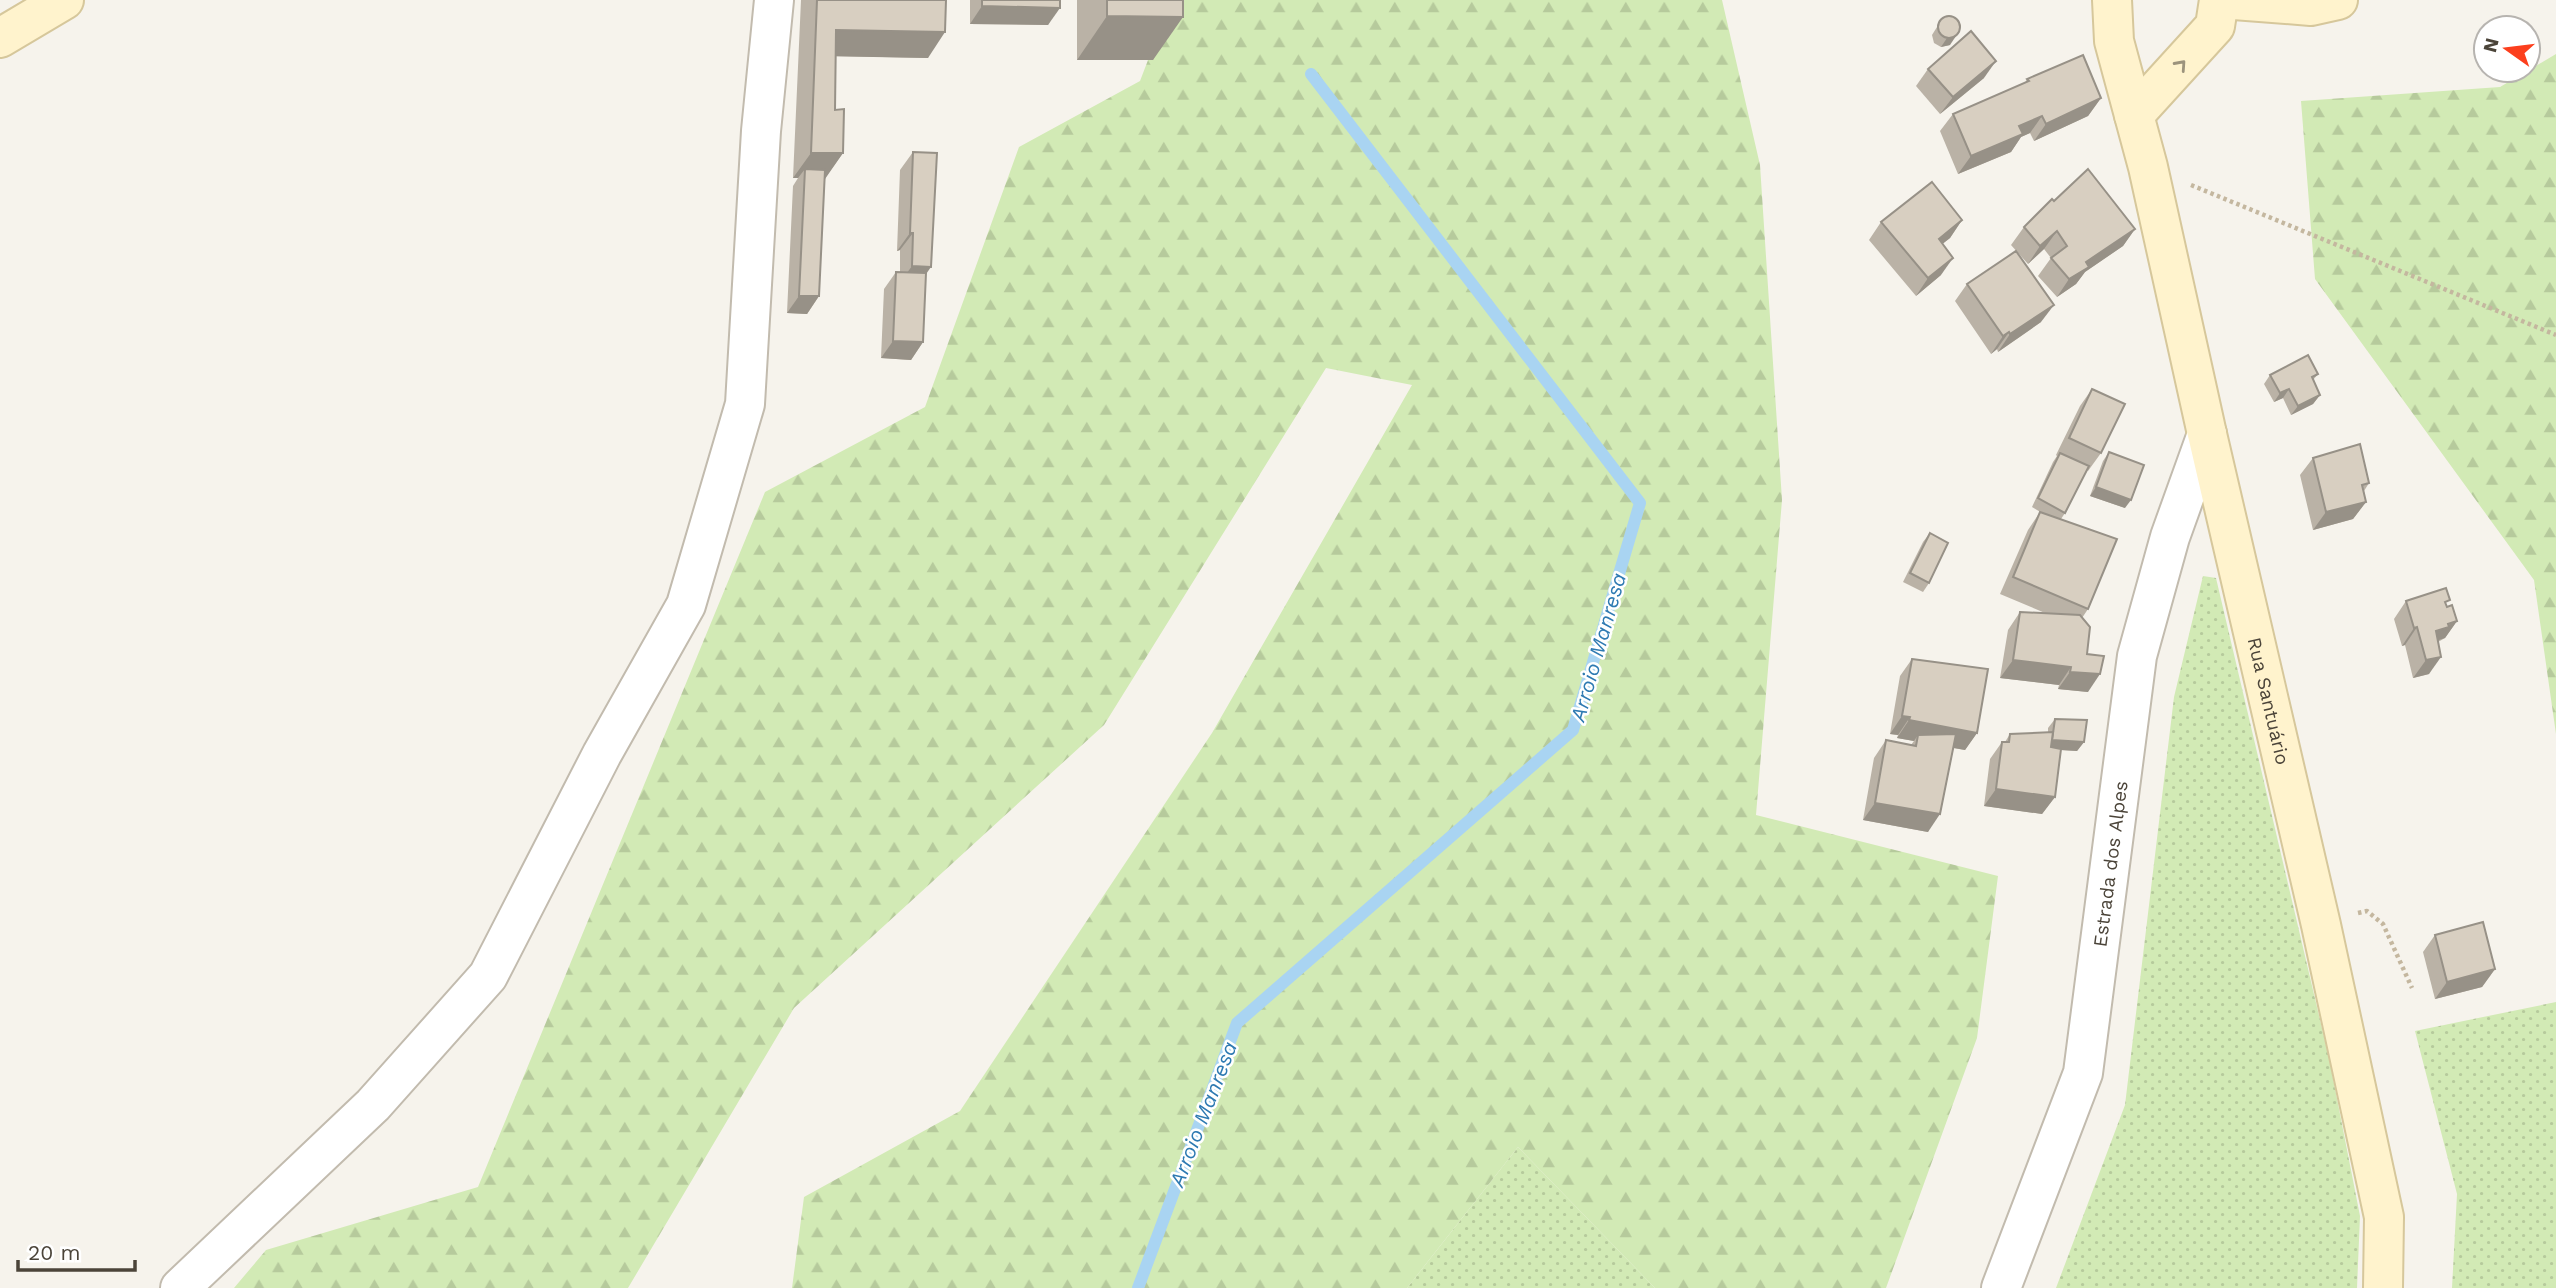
<svg xmlns="http://www.w3.org/2000/svg" width="2556" height="1288" viewBox="0 0 2556 1288" font-family="'Work Sans',sans-serif">
	<style>
		.grass { fill: url(#grass-dots) }
		.forest { fill: url(#forest-firs) }
		.lines { fill: none; stroke-linecap: round; stroke-linejoin: round }
		.stream { stroke: #a9d4f2; stroke-width: 12 }
		.street-casing { stroke: #c2bbae; stroke-width: 42 }
		.secondary-casing { stroke: #d6c79b; stroke-width: 42 }
		.path { stroke: #c4b79f; stroke-width: 4.5; stroke-dasharray: 3.5 3.5; stroke-linecap: butt }
		.street { stroke: #fff; stroke-width: 38 }
		.secondary { stroke: #fff3cd; stroke-width: 38 }
		.wall { fill: #bab2a6 }
		.shaded-wall { fill: #979187 }
		.building { fill: #d8cfc1; stroke: #979187; stroke-width: 2 }
		.oneway { stroke: #9c937c }
		.labels { text-anchor: middle; dominant-baseline: central; stroke-width: 5; stroke-linejoin: round; paint-order: stroke }
		.street-label { font-size: 19px; fill: #4b4439; stroke: #fff }
		.water-label { font-size: 21px; font-style: italic; fill: #2e7ab2; stroke: #fff }
	</style>
	<defs>
		<pattern id="grass-dots" width="8" height="8" patternUnits="userSpaceOnUse" patternTransform="scale(1.75)"><rect width="8" height="8" fill="#d2eab5"/><path d="M2 2h.1M6 6h.1" fill="none" stroke="#b6ca9c" stroke-width="1.8" stroke-linecap="round"/></pattern>
		<pattern id="forest-firs" width="22" height="20" patternUnits="userSpaceOnUse" patternTransform="scale(1.75)"><rect width="22" height="20" fill="#d2eab5"/><path d="M5 1l3.5 6h-7zM16 11l3.5 6h-7z" fill="#b6ca9c"/></pattern>
	</defs>
	<rect width="100%" height="100%" fill="#f6f3ec"/>
	<g class="grass">
		<path d="M 2203,576 L 2216,578 L 2329,1058 L 2360,1216 L 2357,1288 L 2056,1288 L 2125,1105 L 2174,697 Z"/>
		<path d="M 2556,1002 L 2556,1288 L 2452,1288 L 2457,1194 L 2415,1031 Z"/>
		<path d="M 1518,1147 L 1655,1288 L 1407,1288 Z"/>
	</g>
	<g class="forest">
		<path d="M 1171,0 L 1722,0 L 1760,165 L 1782,500 L 1756,815 L 1998,876 L 1977,1038 L 1886,1288 L 1655,1288 L 1518,1147 L 1407,1288 L 792,1288 L 804,1197 L 960,1111 L 1212,733 L 1412,385 L 1326,368 L 1104,725 L 794,1008 L 628,1288 L 234,1288 L 266,1250 L 478,1187 L 765,492 L 925,407 L 1019,147 L 1140,81 Z"/>
		<path d="M 2556,54 L 2556,734 L 2534,580 L 2315,279 L 2301,101 L 2500,87 Z"/>
	</g>
	<g class="lines">
		<path class="stream" d="M 1138,1288 L 1237,1023 L 1573,730 L 1640,503 L 1311,74"/>
		<defs>
			<g id="street">
				<path d="M 180,1288 L 373,1105 L 488,976 L 602,754 L 686,605 L 745,404 L 761,131 L 774,0"/>
				<path id="s1" d="M 2001,1288 L 2083,1073 L 2137,656 L 2170,537 L 2207,434"/>
			</g>
			<g id="secondary">
				<path id="s2" d="M 2112,0 L 2114,41 L 2148,167 L 2207,434 L 2321,925 L 2384,1217 L 2383,1288"/>
				<path d="M 2234,0 L 2311,6 L 2338,0"/>
				<path d="M 0,38 L 64,0"/>
				<path d="M 2134,115 L 2215,26 L 2219,0"/>
			</g>
		</defs>
		<use href="#street" class="street-casing"/>
		<use href="#secondary" class="secondary-casing"/>
		<g class="path">
			<path d="M 2191,185 L 2556,335"/>
			<path d="M 2358,913 L 2367,911 L 2383,924 L 2412,988"/>
		</g>
		<use href="#street" class="street"/>
		<use href="#secondary" class="secondary"/>
	</g>
	<g class="wall">
		<path d="M 801,0 L 946,0 L 928,58 L 836,56 L 835,110 L 843,153 L 824,179 L 819,296 L 807,314 L 787,313 L 793,186 L 798,178 L 793,178 Z"/>
		<path d="M 970,0 L 1060,0 L 1048,25 L 970,24 Z"/>
		<path d="M 1077,0 L 1183,0 L 1153,60 L 1077,60 Z"/>
		<path d="M 1942,19 L 1950,45 L 1941,47 L 1934,43 L 1932,35 Z"/>
		<path d="M 1928,69 L 1984,78 L 1940,114 L 1916,86 Z"/>
		<path d="M 2027,79 L 2101,98 L 2088,116 L 2034,141 L 2030,133 L 2021,137 L 2011,152 L 1958,174 L 1940,131 L 1953,114 L 2025,83 Z"/>
		<path d="M 913,152 L 926,274 L 923,342 L 911,360 L 881,358 L 884,289 L 896,272 L 900,272 L 900,250 L 897,251 L 900,170 Z"/>
		<path d="M 2054,201 L 2135,229 L 2123,246 L 2085,272 L 2076,284 L 2057,297 L 2038,276 L 2051,258 L 2044,249 L 2028,264 L 2011,245 L 2024,227 Z"/>
		<path d="M 1962,220 L 1950,238 L 1942,244 L 1941,275 L 1916,296 L 1869,240 L 1881,222 Z"/>
		<path d="M 1967,284 L 2041,322 L 1998,352 L 1997,349 L 1991,354 L 1955,301 Z"/>
		<path d="M 2318,374 L 2313,380 L 2320,395 L 2313,404 L 2291,415 L 2283,398 L 2274,402 L 2264,384 L 2270,375 Z"/>
		<path d="M 2092,389 L 2101,453 L 2088,471 L 2087,470 L 2065,513 L 2061,519 L 2088,609 L 2082,618 L 2087,654 L 2088,692 L 2058,689 L 2059,685 L 2000,678 L 2008,630 L 2020,612 L 2045,613 L 2000,594 L 2028,530 L 2040,512 L 2042,513 L 2032,507 L 2053,462 L 2057,456 L 2056,455 L 2080,406 Z"/>
		<path d="M 2109,452 L 2125,508 L 2090,496 L 2103,461 Z"/>
		<path d="M 2313,458 L 2369,483 L 2364,491 L 2366,502 L 2353,519 L 2313,530 L 2300,475 Z"/>
		<path d="M 1930,533 L 1929,583 L 1923,592 L 1903,582 L 1923,542 Z"/>
		<path d="M 2406,601 L 2446,605 L 2457,621 L 2445,638 L 2438,642 L 2429,674 L 2413,678 L 2405,645 L 2402,646 L 2394,619 Z"/>
		<path d="M 1912,659 L 1977,733 L 1965,750 L 1953,748 L 1928,832 L 1863,820 L 1874,758 L 1886,740 L 1911,745 L 1914,741 L 1897,738 L 1898,735 L 1890,734 L 1900,676 Z"/>
		<path d="M 2055,719 L 2084,742 L 2077,751 L 2061,750 L 2055,797 L 2042,814 L 1984,806 L 1990,759 L 2002,742 L 2005,742 L 2010,734 L 2048,732 L 2048,728 Z"/>
		<path d="M 2435,935 L 2495,969 L 2482,987 L 2435,999 L 2423,952 Z"/>
	</g>
	<g class="shaded-wall">
		<path d="M 982,6 L 1060,8 L 1048,25 L 970,24 Z"/>
		<path d="M 1107,16 L 1183,17 L 1153,60 L 1077,60 Z"/>
		<path d="M 836,30 L 945,32 L 928,58 L 819,56 Z"/>
		<path d="M 1956,36 L 1950,45 L 1941,47 L 1947,38 Z"/>
		<path d="M 1996,61 L 1984,78 L 1940,114 L 1953,97 Z"/>
		<path d="M 2101,98 L 2088,116 L 2034,141 L 2046,124 Z"/>
		<path d="M 2042,116 L 2030,133 L 2021,137 L 2011,152 L 1958,174 L 1971,156 L 2019,126 Z"/>
		<path d="M 811,153 L 843,153 L 825,179 L 805,178 L 805,169 L 798,178 L 793,178 Z"/>
		<path d="M 1962,220 L 1950,238 L 1926,257 L 1939,239 Z"/>
		<path d="M 2135,229 L 2123,246 L 2085,272 L 2076,284 L 2057,297 L 2069,279 L 2086,262 Z"/>
		<path d="M 2057,231 L 2044,249 L 2028,264 L 2040,246 Z"/>
		<path d="M 910,233 L 913,233 L 900,250 L 897,251 Z"/>
		<path d="M 1953,258 L 1941,275 L 1916,296 L 1928,278 Z"/>
		<path d="M 912,266 L 931,267 L 919,284 L 899,284 Z"/>
		<path d="M 799,296 L 819,296 L 807,314 L 787,313 Z"/>
		<path d="M 2054,305 L 2041,322 L 1998,352 L 2010,334 Z"/>
		<path d="M 2009,332 L 1997,349 L 1991,354 L 2003,336 Z"/>
		<path d="M 893,341 L 923,342 L 911,360 L 881,358 Z"/>
		<path d="M 2289,389 L 2283,398 L 2274,402 L 2280,393 Z"/>
		<path d="M 2320,395 L 2313,404 L 2291,415 L 2298,406 Z"/>
		<path d="M 2096,487 L 2131,500 L 2125,508 L 2090,496 Z"/>
		<path d="M 2366,502 L 2353,519 L 2313,530 L 2326,512 Z"/>
		<path d="M 2457,621 L 2445,638 L 2439,640 L 2436,645 L 2436,631 Z"/>
		<path d="M 2417,627 L 2405,645 L 2402,646 L 2414,628 Z"/>
		<path d="M 2441,657 L 2429,674 L 2413,678 L 2426,660 Z"/>
		<path d="M 2013,660 L 2071,667 L 2059,685 L 2000,678 Z"/>
		<path d="M 2070,672 L 2100,674 L 2088,692 L 2058,689 Z"/>
		<path d="M 1902,716 L 1910,717 L 1898,735 L 1890,734 Z"/>
		<path d="M 1909,720 L 1977,733 L 1965,750 L 1917,741 L 1918,735 L 1914,741 L 1897,738 Z"/>
		<path d="M 2051,740 L 2084,742 L 2077,751 L 2045,749 Z"/>
		<path d="M 1996,789 L 2055,797 L 2042,814 L 1984,806 Z"/>
		<path d="M 1875,803 L 1940,814 L 1928,832 L 1863,820 Z"/>
		<path d="M 2495,969 L 2482,987 L 2435,999 L 2447,982 Z"/>
	</g>
	<g class="building">
		<path d="M 817,0 L 946,0 L 945,32 L 836,30 L 835,110 L 844,109 L 843,153 L 811,153 Z"/>
		<path d="M 982,0 L 1060,0 L 1060,8 L 982,6 Z"/>
		<path d="M 1107,0 L 1183,0 L 1183,17 L 1107,16 Z"/>
		<circle cx="1949" cy="27" r="11"/>
		<path d="M 1971,31 L 1996,61 L 1953,97 L 1928,69 Z"/>
		<path d="M 2083,55 L 2101,98 L 2046,124 L 2042,116 L 2019,126 L 2023,134 L 1971,156 L 1953,114 L 2029,81 L 2027,79 Z"/>
		<path d="M 913,152 L 937,153 L 931,267 L 912,266 L 913,233 L 910,233 Z"/>
		<path d="M 805,169 L 825,170 L 819,296 L 799,296 Z"/>
		<path d="M 2088,169 L 2135,229 L 2086,262 L 2089,267 L 2069,279 L 2051,258 L 2067,246 L 2057,231 L 2040,246 L 2024,227 L 2052,199 L 2054,201 Z"/>
		<path d="M 1932,182 L 1962,220 L 1939,239 L 1953,258 L 1928,278 L 1881,222 Z"/>
		<path d="M 2016,251 L 2054,305 L 2010,334 L 2009,332 L 2003,336 L 1967,284 Z"/>
		<path d="M 896,272 L 926,273 L 923,342 L 893,341 Z"/>
		<path d="M 2308,355 L 2318,374 L 2312,377 L 2320,395 L 2298,406 L 2289,389 L 2280,393 L 2270,375 Z"/>
		<path d="M 2092,389 L 2125,404 L 2101,453 L 2069,438 Z"/>
		<path d="M 2360,444 L 2369,483 L 2362,485 L 2366,502 L 2326,512 L 2313,458 Z"/>
		<path d="M 2109,452 L 2144,465 L 2131,500 L 2096,487 Z"/>
		<path d="M 2060,453 L 2089,466 L 2065,513 L 2038,498 Z"/>
		<path d="M 2040,512 L 2117,539 L 2088,609 L 2013,577 Z"/>
		<path d="M 1930,533 L 1948,543 L 1929,583 L 1910,573 Z"/>
		<path d="M 2446,588 L 2450,600 L 2445,602 L 2447,607 L 2452,605 L 2457,621 L 2448,624 L 2449,627 L 2436,631 L 2441,657 L 2426,660 L 2417,627 L 2414,628 L 2406,601 Z"/>
		<path d="M 2020,612 L 2080,615 L 2090,627 L 2087,654 L 2104,656 L 2100,674 L 2070,672 L 2071,667 L 2013,660 Z"/>
		<path d="M 1912,659 L 1988,669 L 1977,733 L 1909,720 L 1910,717 L 1902,716 Z"/>
		<path d="M 2055,719 L 2087,720 L 2084,742 L 2052,740 Z"/>
		<path d="M 2053,732 L 2051,747 L 2061,749 L 2055,797 L 1996,789 L 2002,742 L 2009,742 L 2010,734 Z"/>
		<path d="M 1956,734 L 1940,814 L 1875,803 L 1886,740 L 1916,746 L 1918,735 Z"/>
		<path d="M 2483,922 L 2495,969 L 2447,982 L 2435,935 Z"/>
	</g>
	<defs><path id="oneway-chevron" d="M-2-3.5L2.5 0L-2 3.5" fill="none" stroke-width="1.6" stroke-linecap="round" stroke-linejoin="round" transform="scale(1.75)"/></defs>
	<use class="oneway" href="#oneway-chevron" transform="translate(2181 65) rotate(-48)"/>
	<g class="labels">
		<g class="street-label">
			<text stroke="none"><textPath href="#s2" startOffset="719">Rua Santuário</textPath></text>
			<text stroke="none"><textPath href="#s1" startOffset="441">Estrada dos Alpes</textPath></text>
		</g>
		<g class="water-label">
			<text transform="translate(1598 647) rotate(-74)">Arroio Manresa</text>
			<text transform="translate(1203 1114) rotate(-69)">Arroio Manresa</text>
		</g>
	</g>
	<g transform="translate(2507 49) rotate(284)"><circle r="33" fill="#ffffff" stroke="#b7b4b0" stroke-width="2"/>
	<path d="M0-5L12 26L0 18L-12 26Z" fill="#fc3f1d"/>
	<text y="-10" font-size="19" font-weight="bold" text-anchor="middle" fill="#4b4439">N</text>
	</g>
	<path d="M18 1260v10h117v-10" fill="none" stroke="#4b4439" stroke-width="3.5"/>
	<text x="28" y="1260" font-size="21" fill="#4b4439" stroke="#ffffff" stroke-width="5" paint-order="stroke">20 m</text>
</svg>
